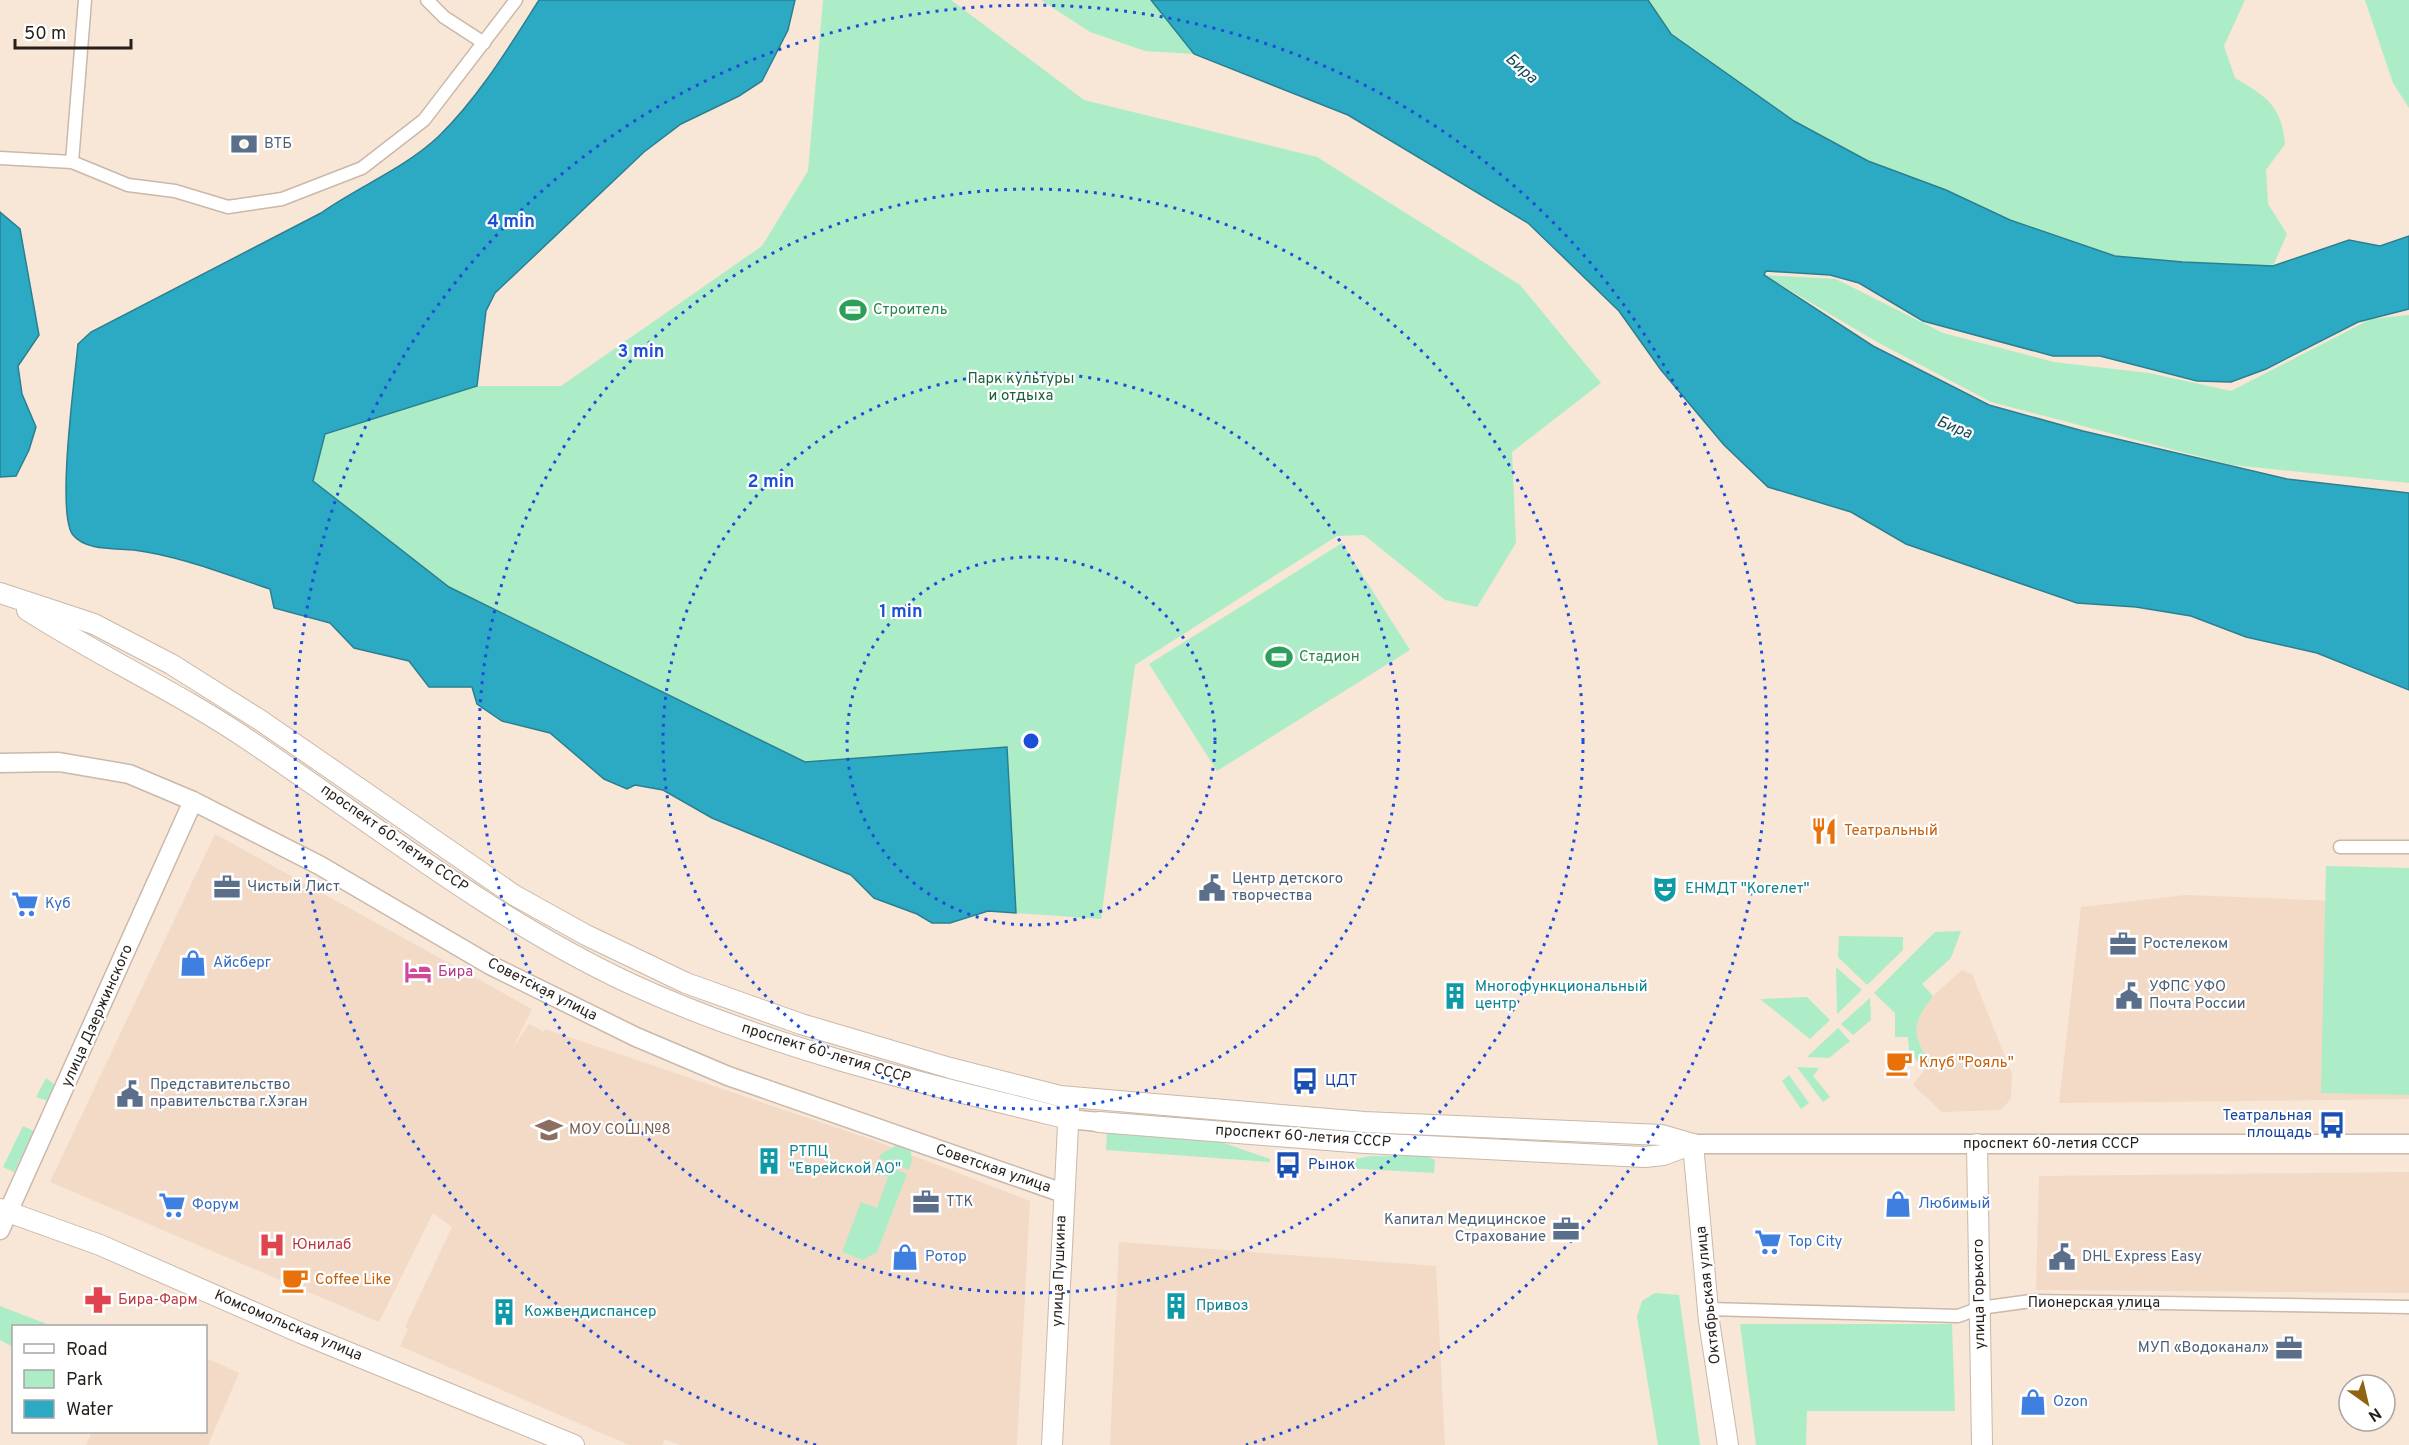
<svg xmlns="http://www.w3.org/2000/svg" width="2409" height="1445" viewBox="0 0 2409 1445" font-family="Overpass,sans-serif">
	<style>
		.built { fill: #f2dac6 }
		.green { fill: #acedc7 }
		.water { fill: #2caac4; stroke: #2a8091; stroke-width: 1.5 }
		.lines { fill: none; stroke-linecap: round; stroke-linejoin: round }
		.street-casing { stroke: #cab8a9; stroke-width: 15 }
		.secondary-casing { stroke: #cab8a9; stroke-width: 21 }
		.primary-casing { stroke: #cab8a9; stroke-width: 22 }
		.street { stroke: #fff; stroke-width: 12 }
		.secondary { stroke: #fff; stroke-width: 18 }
		.primary { stroke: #fff; stroke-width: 20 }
		.ring { fill: none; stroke: #1d4ed8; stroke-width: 3; stroke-dasharray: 3 6 }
		.labels { text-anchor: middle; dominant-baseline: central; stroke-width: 4.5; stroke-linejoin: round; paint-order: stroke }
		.service-label { font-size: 15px; fill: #4e5e75; stroke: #fff; text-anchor: start }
		.leisure-label { font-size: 15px; fill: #27864d; stroke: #fff; text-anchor: start }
		.park-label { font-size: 15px; fill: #1b5d3d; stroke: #fff }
		.food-label { font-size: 15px; fill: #c56008; stroke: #fff; text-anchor: start }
		.street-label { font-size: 15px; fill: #261f1a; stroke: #fff }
		.culture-label { font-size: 15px; fill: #0d838f; stroke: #fff; text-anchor: start }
		.shop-label { font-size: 15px; fill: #366cbe; stroke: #fff; text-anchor: start }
		.hotel-label { font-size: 15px; fill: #b23c85; stroke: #fff; text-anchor: start }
		.transit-label { font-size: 15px; fill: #164399; stroke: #fff; text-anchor: start }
		.education-label { font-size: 15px; fill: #785e54; stroke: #fff; text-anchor: start }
		.health-label { font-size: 15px; fill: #be3a42; stroke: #fff; text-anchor: start }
		.water-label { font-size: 16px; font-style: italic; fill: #164954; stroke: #fff }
		.centre { fill: #1d4ed8; stroke: #fff; stroke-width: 3 }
		.ring-label { font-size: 18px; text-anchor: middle; font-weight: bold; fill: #1d4ed8; stroke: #fff; stroke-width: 4.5; stroke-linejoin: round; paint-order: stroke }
	</style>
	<rect width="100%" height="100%" fill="#f8e6d6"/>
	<g class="built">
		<path d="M 215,834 L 532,1009 L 513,1048 L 529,1024 L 544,1032 L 545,1029 L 873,1140 L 1030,1201 L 1017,1445 L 680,1445 L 665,1439 L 662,1445 L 629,1445 L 400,1346 L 408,1329 L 405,1327 L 452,1227 L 433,1213 L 379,1322 L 50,1182 Z"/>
		<path d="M 2186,895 L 2409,904 L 2409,1099 L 2059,1103 L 2081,907 Z"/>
		<path d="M 1962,970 L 1972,974 L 2012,1074 L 2011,1099 L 2000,1110 L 1942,1112 L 1913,1085 L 1930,1063 L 1921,1049 L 1915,1032 L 1917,1017 L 1933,996 Z"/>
		<path d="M 2409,1172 L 2409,1293 L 2036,1290 L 2039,1176 Z"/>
		<path d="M 1119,1242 L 1436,1266 L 1445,1445 L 1110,1445 Z"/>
		<path d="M 206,1358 L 239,1373 L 208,1445 L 86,1445 L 92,1432 L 206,1432 Z"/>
	</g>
	<g class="green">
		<path d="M 823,0 L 951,0 L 1084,100 L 1317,157 L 1520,285 L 1601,383 L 1512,452 L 1516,543 L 1477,607 L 1445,600 L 1364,535 L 1337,536 L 1135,665 L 1101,919 L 1016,913 L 1007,747 L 805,762 L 449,587 L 313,481 L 325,434 L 477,386 L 561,386 L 762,246 L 808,171 Z"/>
		<path d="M 1041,0 L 1151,0 L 1194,54 L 1145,51 L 1090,32 Z"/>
		<path d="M 1648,0 L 2245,0 L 2224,46 L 2235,78 C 2266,96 2282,106 2285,144 L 2266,170 L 2268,204 L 2287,234 L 2273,266 L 2183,262 L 2115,256 L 2010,220 L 1946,190 L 1868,161 L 1794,121 L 1671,34 Z"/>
		<path d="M 2365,0 L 2409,0 L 2409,108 L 2393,83 Z"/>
		<path d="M 1764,275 L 1836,279 L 1943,333 L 2054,362 L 2149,373 L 2231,391 L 2371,319 L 2409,315 L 2409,483 L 2232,465 L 1991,402 L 1877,342 Z"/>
		<path d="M 1342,543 L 1410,650 L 1217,771 L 1149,664 Z"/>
		<path d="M 2326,866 L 2409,868 L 2409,1095 L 2321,1093 Z"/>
		<path d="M 1961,931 L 1951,958 L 1922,984 L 1933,996 C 1912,1023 1911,1034 1930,1063 L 1924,1069 L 1909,1051 L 1908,1037 L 1895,1037 L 1895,1013 L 1874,993 L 1935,932 Z"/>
		<path d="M 1839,936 L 1903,937 L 1903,950 L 1867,985 L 1838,957 Z"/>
		<path d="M 1836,967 L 1862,990 L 1837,1014 Z"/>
		<path d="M 1807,997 L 1830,1020 L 1810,1039 L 1760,999 Z"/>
		<path d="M 1870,998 L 1871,1020 L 1853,1035 L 1841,1024 Z"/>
		<path d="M 1838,1028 L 1850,1041 L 1829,1058 L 1807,1057 Z"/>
		<path d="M 1797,1067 L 1819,1068 L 1813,1076 L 1830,1097 L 1823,1102 Z"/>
		<path d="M 1789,1075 L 1809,1103 L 1801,1109 L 1782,1081 Z"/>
		<path d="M 46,1078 L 55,1085 L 48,1101 L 36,1097 Z"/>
		<path d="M 23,1126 L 34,1131 L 14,1172 L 3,1167 Z"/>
		<path d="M 1107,1131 L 1218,1141 L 1270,1159 L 1270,1162 L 1106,1150 Z"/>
		<path d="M 897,1145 L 910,1149 L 912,1159 L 909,1170 L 879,1158 L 881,1154 Z"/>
		<path d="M 1370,1156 L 1427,1156 L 1435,1160 L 1434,1173 L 1327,1167 L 1327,1165 Z"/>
		<path d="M 877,1162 L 907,1174 L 877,1252 L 863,1260 L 842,1252 L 861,1202 L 877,1208 L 888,1177 L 874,1172 Z"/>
		<path d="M 1655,1293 L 1679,1295 L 1700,1445 L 1658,1445 L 1637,1317 L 1642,1301 Z"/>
		<path d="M 0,1306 L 52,1326 L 14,1326 L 13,1347 L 0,1340 Z"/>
		<path d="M 1740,1324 L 1952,1324 L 1955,1411 L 1807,1411 L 1806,1445 L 1756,1445 Z"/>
	</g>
	<g class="water">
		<path d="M 539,0 L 795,0 L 788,30 L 762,81 L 739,96 L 681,124 L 644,152 L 495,293 L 486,311 L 477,386 L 325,434 L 313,481 L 449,587 L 805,762 L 1007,747 L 1016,913 L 988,911 L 950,923 L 932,923 L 917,914 L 874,898 L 851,875 L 712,818 L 663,790 L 635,785 L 627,789 L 604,779 L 550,733 L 502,721 L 477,704 L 472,687 L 429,687 L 409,661 L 354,648 L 330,623 L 274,608 L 270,589 C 227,575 180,556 134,550 C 115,548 86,551 73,535 C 56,514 75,377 78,344 L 91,332 L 321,213 C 359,186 404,169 439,136 C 479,97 509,47 539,0 Z"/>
		<path d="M 1151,0 L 1648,0 L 1671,34 L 1794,121 L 1868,161 L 1946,190 L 2010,220 L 2115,256 L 2183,262 L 2273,266 L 2349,240 L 2380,246 L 2409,236 L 2409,309 L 2358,322 L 2266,369 L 2231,382 L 2197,381 L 2100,356 L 2053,356 L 1923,321 L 1859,283 L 1830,275 L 1766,271 L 1764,275 L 1873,346 L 1989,405 L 2083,431 L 2287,479 L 2409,493 L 2409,690 L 2317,653 L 2246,637 L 2191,616 L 2136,607 L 2077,603 L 1906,544 L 1851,512 L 1768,487 L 1724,445 L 1661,370 L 1619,311 L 1528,223 L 1348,115 L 1194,54 Z"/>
		<path d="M 0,212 L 20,229 L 39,335 L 18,366 L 22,394 L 36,427 L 29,450 L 16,476 L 0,477 Z"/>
	</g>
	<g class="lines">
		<defs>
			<g id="street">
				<path d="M 427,0 L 444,17 L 484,43"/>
				<path d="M 0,158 L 72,162 L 128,185 L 175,191 L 228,207 L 282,199 L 362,168 L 424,120 L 516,0"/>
				<path d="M 72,162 L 85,0"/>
				<path d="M 2340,847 L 2409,847"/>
				<path d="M 1709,1309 L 1958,1316 L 1980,1308 L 2031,1301 L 2409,1307"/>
			</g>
			<g id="secondary">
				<path d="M 0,763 L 59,762 L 129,774 L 193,801 L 319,865 L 490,965 L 636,1037 L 728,1076 L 1063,1193"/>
				<path d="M 1069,1119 L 1099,1122"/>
				<path d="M 1693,1144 L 2409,1144"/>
				<path d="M 0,1230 L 193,801"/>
			</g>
			<g id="primary">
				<path d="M 0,593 L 94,624 L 171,664 L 260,720 L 514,895 L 586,935 L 686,983 L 801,1024 L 950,1068 L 1060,1096 L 1364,1122 L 1662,1135 L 1693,1144"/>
				<path d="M 27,610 C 100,657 178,692 250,741 C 375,825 494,920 631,984 C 770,1048 920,1083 1069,1119"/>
				<path d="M 1099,1122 L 1365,1143 L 1645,1157 L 1663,1155 L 1693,1144"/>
				<path d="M 1693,1144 L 1709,1321 L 1728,1445"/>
				<path d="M 1977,1144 L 1982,1445"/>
				<path d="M 0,1209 L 100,1245 L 301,1333 L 574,1445"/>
				<path d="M 1052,1445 L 1069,1106"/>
			</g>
		</defs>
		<use href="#street" class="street-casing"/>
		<use href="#secondary" class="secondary-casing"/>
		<use href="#primary" class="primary-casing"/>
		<use href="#street" class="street"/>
		<use href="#secondary" class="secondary"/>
		<use href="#primary" class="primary"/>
	</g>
	<g class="ring">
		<circle cx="1031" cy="741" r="184"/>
		<circle cx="1031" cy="741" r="368"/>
		<circle cx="1031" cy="741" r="552"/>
		<path d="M816 1445A736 736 0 1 1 1246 1445"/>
	</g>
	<defs>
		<symbol id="bank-bare" viewBox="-9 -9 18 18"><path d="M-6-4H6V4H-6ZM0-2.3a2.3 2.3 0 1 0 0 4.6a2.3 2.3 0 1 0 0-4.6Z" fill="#5c6f8a" stroke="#fff" stroke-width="2.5" paint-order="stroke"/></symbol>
		<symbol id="stadium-bare" viewBox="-9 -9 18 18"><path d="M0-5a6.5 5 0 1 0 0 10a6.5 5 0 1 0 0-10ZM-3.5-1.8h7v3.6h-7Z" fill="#2e9e5b" stroke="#fff" stroke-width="2.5" paint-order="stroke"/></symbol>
		<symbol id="restaurant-bare" viewBox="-9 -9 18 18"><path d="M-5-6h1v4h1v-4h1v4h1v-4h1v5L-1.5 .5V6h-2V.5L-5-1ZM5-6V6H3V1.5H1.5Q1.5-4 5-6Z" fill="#e8710a" stroke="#fff" stroke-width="2.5" paint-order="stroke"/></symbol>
		<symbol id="office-bare" viewBox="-9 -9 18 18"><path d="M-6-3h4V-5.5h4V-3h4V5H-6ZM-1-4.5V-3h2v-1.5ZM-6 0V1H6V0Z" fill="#5c6f8a" stroke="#fff" stroke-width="2.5" paint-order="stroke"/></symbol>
		<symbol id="civic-bare" viewBox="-9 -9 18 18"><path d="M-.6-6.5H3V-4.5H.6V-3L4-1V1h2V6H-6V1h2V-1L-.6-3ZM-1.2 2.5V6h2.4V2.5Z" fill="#5c6f8a" stroke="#fff" stroke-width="2.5" paint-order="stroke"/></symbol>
		<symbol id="theatre-bare" viewBox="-9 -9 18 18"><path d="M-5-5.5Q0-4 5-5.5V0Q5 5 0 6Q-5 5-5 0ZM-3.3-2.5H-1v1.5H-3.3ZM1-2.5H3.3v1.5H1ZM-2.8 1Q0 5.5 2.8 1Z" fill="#0f9aa8" stroke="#fff" stroke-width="2.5" paint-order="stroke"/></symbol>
		<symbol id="supermarket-bare" viewBox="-9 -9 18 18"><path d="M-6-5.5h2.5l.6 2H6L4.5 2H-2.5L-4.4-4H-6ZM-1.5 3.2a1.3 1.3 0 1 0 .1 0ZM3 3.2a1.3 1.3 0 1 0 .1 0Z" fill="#3f7fe0" stroke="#fff" stroke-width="2.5" paint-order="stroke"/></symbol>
		<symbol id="shop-bare" viewBox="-9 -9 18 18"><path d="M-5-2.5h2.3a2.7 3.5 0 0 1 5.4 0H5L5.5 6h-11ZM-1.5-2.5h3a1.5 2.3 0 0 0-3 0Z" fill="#3f7fe0" stroke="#fff" stroke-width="2.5" paint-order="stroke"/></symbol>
		<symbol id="hotel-bare" viewBox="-9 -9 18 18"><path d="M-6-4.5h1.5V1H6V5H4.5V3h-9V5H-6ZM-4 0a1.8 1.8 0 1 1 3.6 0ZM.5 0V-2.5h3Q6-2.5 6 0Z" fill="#d1479c" stroke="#fff" stroke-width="2.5" paint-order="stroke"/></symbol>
		<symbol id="building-bare" viewBox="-9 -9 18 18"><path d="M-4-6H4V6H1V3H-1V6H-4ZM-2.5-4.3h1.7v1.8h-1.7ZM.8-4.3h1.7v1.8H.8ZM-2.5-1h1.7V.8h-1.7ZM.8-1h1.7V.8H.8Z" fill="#0f9aa8" stroke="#fff" stroke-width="2.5" paint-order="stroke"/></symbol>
		<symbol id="cafe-bare" viewBox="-9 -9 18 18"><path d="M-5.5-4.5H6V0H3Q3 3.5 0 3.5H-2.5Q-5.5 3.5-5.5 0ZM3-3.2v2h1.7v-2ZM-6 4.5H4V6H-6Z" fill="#e8710a" stroke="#fff" stroke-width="2.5" paint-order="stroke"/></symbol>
		<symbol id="bus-bare" viewBox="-9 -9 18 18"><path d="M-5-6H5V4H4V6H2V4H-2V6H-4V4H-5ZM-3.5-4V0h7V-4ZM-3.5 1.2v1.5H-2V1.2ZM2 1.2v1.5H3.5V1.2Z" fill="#1a4fb4" stroke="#fff" stroke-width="2.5" paint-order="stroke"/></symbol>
		<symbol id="school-bare" viewBox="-9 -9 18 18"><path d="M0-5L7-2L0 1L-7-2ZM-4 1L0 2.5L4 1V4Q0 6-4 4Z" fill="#8d6e63" stroke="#fff" stroke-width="2.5" paint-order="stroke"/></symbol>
		<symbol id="hospital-bare" viewBox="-9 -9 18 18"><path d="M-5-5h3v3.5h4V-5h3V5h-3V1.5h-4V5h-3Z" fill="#e0444e" stroke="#fff" stroke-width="2.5" paint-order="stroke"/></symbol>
		<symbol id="pharmacy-bare" viewBox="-9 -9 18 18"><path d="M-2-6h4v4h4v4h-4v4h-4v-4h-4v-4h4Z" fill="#e0444e" stroke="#fff" stroke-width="2.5" paint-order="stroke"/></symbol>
	</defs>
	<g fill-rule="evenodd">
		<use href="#bank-bare" x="225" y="125" width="38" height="38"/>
		<use href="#stadium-bare" x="834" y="291" width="38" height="38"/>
		<use href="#stadium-bare" x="1260" y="638" width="38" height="38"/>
		<use href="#restaurant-bare" x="1805" y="812" width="38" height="38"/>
		<use href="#office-bare" x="208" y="868" width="38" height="38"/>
		<use href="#civic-bare" x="1193" y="869" width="38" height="38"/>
		<use href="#theatre-bare" x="1646" y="870" width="38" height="38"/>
		<use href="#supermarket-bare" x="6" y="885" width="38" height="38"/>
		<use href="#office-bare" x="2104" y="925" width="38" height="38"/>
		<use href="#shop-bare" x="174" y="944" width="38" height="38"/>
		<use href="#hotel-bare" x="399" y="953" width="38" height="38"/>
		<use href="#building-bare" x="1436" y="977" width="38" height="38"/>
		<use href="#civic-bare" x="2110" y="977" width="38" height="38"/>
		<use href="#cafe-bare" x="1880" y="1044" width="38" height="38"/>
		<use href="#bus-bare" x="1286" y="1062" width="38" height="38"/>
		<use href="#civic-bare" x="111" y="1075" width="38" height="38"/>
		<use href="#bus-bare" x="2313" y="1106" width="38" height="38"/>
		<use href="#school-bare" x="530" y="1111" width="38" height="38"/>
		<use href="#building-bare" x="750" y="1142" width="38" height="38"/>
		<use href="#bus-bare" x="1269" y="1146" width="38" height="38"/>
		<use href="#office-bare" x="907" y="1183" width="38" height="38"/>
		<use href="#shop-bare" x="1879" y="1185" width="38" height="38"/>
		<use href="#supermarket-bare" x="153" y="1186" width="38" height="38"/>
		<use href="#office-bare" x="1547" y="1210" width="38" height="38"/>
		<use href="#supermarket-bare" x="1749" y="1223" width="38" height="38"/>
		<use href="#hospital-bare" x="253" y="1226" width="38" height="38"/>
		<use href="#shop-bare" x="886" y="1238" width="38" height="38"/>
		<use href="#civic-bare" x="2043" y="1238" width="38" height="38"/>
		<use href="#cafe-bare" x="276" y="1261" width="38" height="38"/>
		<use href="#pharmacy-bare" x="79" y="1281" width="38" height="38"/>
		<use href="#building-bare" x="1157" y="1287" width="38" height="38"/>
		<use href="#building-bare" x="485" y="1293" width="38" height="38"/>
		<use href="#office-bare" x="2270" y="1329" width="38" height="38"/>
		<use href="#shop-bare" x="2014" y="1383" width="38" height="38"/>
	</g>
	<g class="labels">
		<g class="service-label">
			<text x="264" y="144">ВТБ</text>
			<text x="1232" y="879">Центр детского<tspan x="1232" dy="17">творчества</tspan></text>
			<text x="247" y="887">Чистый Лист</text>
			<text x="2143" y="944">Ростелеком</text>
			<text x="2149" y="987">УФПС УФО<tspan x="2149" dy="17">Почта России</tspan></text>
			<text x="150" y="1085">Представительство<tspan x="150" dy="17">правительства г.Хэган</tspan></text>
			<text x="946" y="1202">ТТК</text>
			<text x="1546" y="1220" text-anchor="end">Капитал Медицинское<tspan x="1546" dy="17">Страхование</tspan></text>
			<text x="2082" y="1257">DHL Express Easy</text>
			<text x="2269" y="1348" text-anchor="end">МУП «Водоканал»</text>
		</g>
		<g class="leisure-label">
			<text x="873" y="310">Строитель</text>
			<text x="1299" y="657">Стадион</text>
		</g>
		<g class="park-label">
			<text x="1021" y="379">Парк культуры<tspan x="1021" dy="17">и отдыха</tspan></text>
		</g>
		<g class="food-label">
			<text x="1844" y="831">Театральный</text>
			<text x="1919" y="1063">Клуб "Рояль"</text>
			<text x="315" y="1280">Coffee Like</text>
		</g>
		<g class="street-label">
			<text transform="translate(394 839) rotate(35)">проспект 60-летия СССР</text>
			<text transform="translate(542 990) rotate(27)">Советская улица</text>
			<text transform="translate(98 1016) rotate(-66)">улица Дзержинского</text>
			<text transform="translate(826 1054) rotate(17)">проспект 60-летия СССР</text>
			<text transform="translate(1303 1137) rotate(4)">проспект 60-летия СССР</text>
			<text x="2051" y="1144">проспект 60-летия СССР</text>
			<text transform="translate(993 1169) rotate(19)">Советская улица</text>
			<text transform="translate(1060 1271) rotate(-88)">улица Пушкина</text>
			<text transform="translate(1980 1294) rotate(-91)">улица Горького</text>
			<text transform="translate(1709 1295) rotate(-96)">Октябрьская улица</text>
			<text x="2094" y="1303">Пионерская улица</text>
			<text transform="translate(288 1326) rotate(23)">Комсомольская улица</text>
		</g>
		<g class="culture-label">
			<text x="1685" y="889">ЕНМДТ "Когелет"</text>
			<text x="1475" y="987">Многофункциональный<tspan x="1475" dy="17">центр</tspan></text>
			<text x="789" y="1152">РТПЦ<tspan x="789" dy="17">"Еврейской АО"</tspan></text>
			<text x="1196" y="1306">Привоз</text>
			<text x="524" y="1312">Кожвендиспансер</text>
		</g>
		<g class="shop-label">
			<text x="45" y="904">Куб</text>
			<text x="213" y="963">Айсберг</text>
			<text x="1918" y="1204">Любимый</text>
			<text x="192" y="1205">Форум</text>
			<text x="1788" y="1242">Top City</text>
			<text x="925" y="1257">Ротор</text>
			<text x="2053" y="1402">Ozon</text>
		</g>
		<g class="hotel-label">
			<text x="438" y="972">Бира</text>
		</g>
		<g class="transit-label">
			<text x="1325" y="1081">ЦДТ</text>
			<text x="2312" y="1116" text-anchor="end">Театральная<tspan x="2312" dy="17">площадь</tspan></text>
			<text x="1308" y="1165">Рынок</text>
		</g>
		<g class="education-label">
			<text x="569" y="1130">МОУ СОШ №8</text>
		</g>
		<g class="health-label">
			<text x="292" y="1245">Юнилаб</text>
			<text x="118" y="1300">Бира-Фарм</text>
		</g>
		<g class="water-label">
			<text transform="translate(1521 69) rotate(42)">Бира</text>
			<text transform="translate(1954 428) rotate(22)">Бира</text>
		</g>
	</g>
	<circle cx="1031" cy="741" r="9" class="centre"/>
	<g class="ring-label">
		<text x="511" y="227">4 min</text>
		<text x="641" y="357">3 min</text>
		<text x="771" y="487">2 min</text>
		<text x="901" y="617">1 min</text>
	</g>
	<rect x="12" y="1325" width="195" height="108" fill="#ffffff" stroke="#a8a5a3" stroke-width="1.5"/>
	<rect x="24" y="1344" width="30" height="9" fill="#ffffff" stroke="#a8a5a3" stroke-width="1.5"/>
	<text x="66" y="1355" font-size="18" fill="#261f1a">Road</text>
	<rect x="24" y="1370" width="30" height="18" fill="#acedc7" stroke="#a8a5a3" stroke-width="1.5"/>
	<text x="66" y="1385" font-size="18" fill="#261f1a">Park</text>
	<rect x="24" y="1400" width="30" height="18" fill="#2caac4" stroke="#a8a5a3" stroke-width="1.5"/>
	<text x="66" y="1415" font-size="18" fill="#261f1a">Water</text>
	<g transform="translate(2367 1403) rotate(146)"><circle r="28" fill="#ffffff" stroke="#a8a5a3" stroke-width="1.5"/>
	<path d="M0-4.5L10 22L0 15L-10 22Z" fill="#91620f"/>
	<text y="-9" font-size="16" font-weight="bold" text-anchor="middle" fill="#261f1a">N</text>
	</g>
	<path d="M15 39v9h116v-9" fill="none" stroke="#261f1a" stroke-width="3"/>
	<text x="24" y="39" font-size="18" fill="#261f1a" stroke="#ffffff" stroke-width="4.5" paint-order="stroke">50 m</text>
</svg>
